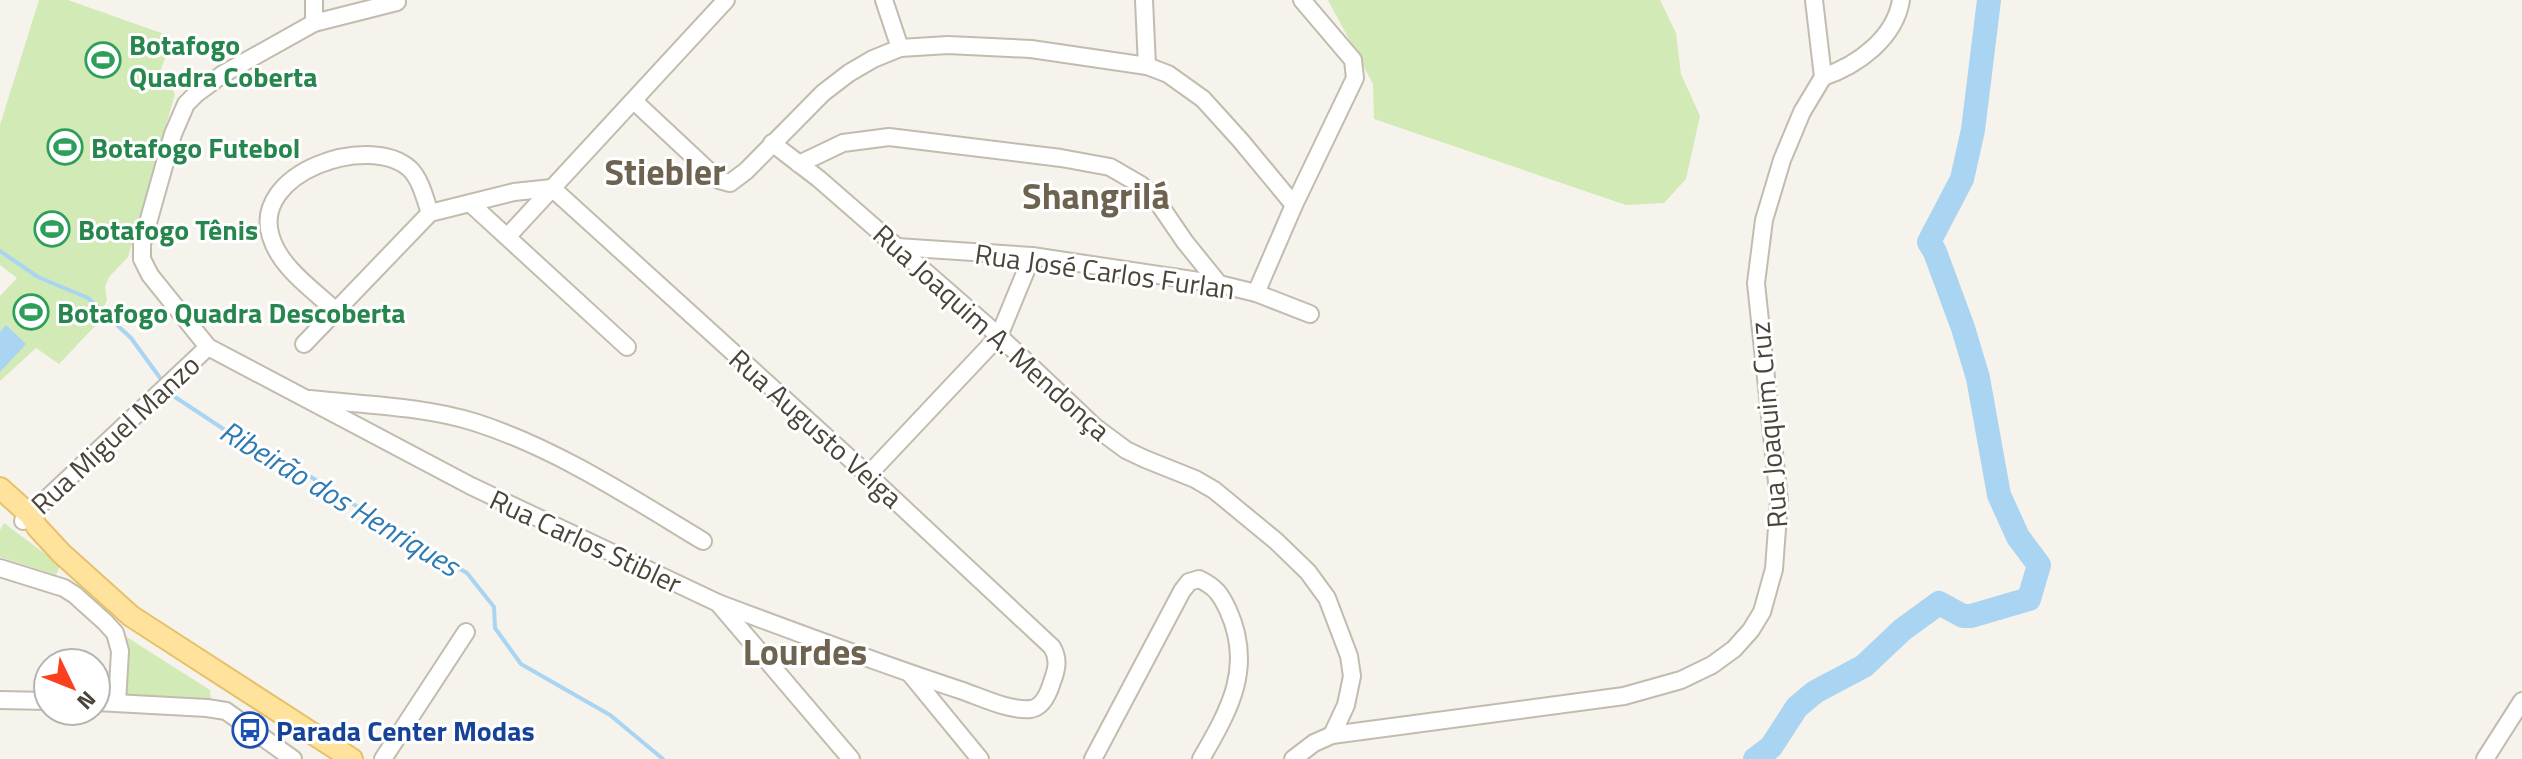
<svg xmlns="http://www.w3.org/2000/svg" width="2522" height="759" viewBox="0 0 2522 759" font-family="'Titillium Web',sans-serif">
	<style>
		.green { fill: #d2eab5 }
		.water { fill: #a9d4f2 }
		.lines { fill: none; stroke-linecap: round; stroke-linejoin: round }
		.stream { stroke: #a9d4f2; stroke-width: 4 }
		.river { stroke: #a9d4f2; stroke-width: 24 }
		.minor-casing { stroke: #c2bbae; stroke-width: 20 }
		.major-casing { stroke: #e6c16a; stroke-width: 24 }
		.minor { stroke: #fff; stroke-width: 16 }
		.major { stroke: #ffe39c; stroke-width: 20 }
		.labels { text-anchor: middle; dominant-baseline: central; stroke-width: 6; stroke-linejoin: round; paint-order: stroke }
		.leisure-label { font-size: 28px; font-weight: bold; fill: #27864d; stroke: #fff; text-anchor: start }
		.street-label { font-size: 28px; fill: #4b4439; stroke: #fff }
		.transit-label { font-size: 28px; font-weight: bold; fill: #164399; stroke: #fff; text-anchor: start }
		.water-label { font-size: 30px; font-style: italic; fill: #2e7ab2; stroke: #fff }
		.district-label { font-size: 36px; font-weight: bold; fill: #6e6250; stroke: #fff }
	</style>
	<rect width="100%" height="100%" fill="#f6f3ec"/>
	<g class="green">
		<path d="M 39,0 L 68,0 L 164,34 L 166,56 L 161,69 L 175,94 L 128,257 L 109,277 L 105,287 L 107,300 L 95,326 L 59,364 L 36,348 L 0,381 L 0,296 L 17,278 L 0,265 L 0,125 Z"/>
		<path d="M 1328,0 L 1660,0 L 1676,33 L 1681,74 L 1700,116 L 1686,179 L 1664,203 L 1626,205 L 1374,119 L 1373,84 Z"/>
		<path d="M 4,523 L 60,565 L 56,575 L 0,557 L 0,530 Z"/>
		<path d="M 125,636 L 210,690 L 211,698 L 119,701 Z"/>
	</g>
	<path class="water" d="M 6,325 L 26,344 L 0,372 L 0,332 Z"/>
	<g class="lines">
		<g class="stream">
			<path d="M 0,251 L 38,277 L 88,298 L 131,338 L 163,382"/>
			<path d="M 168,389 L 172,395 L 228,432 L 311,477 L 408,539 L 467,573 L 494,607 L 495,628 L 521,664 L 610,715 L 663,759"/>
		</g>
		<path class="river" d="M 1755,759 L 1771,747 L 1797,707 L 1815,692 L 1864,666 L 1902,630 L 1939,603 L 1963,616 L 1971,616 L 2029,599 L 2039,565 L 2018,537 L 1999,495 L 1978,378 L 1963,328 L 1935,252 L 1929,242 L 1962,179 L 1973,130 L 1989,0"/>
		<defs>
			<g id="minor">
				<path d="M 884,0 L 900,48"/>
				<path d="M 1144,0 L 1147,66"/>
				<path d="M 397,2 L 314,23 L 223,74 L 196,94 L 186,104 L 173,134 L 142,244 L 142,259 L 150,275 L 208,347 L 471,486 L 718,603 L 851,759"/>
				<path d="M 314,23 L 314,0"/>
				<path d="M 1823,77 C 1858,65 1895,38 1901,0"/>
				<path d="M 634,101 L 711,173 L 719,180 L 730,183 L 746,171 L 823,93 L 849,73 L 873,59 L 900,48 L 948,45 L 1031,49 L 1147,66 L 1168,74 L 1203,99 L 1241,141 L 1294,205"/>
				<path d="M 772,143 L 819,179 L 999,336 L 1095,427 L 1126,450 L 1145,459 L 1195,479 L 1214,490 L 1276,541 L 1308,572 L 1327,598 L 1349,656 L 1352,676 L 1346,705 L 1332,735"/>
				<path d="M 799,164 L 843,143 L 889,137 L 1061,158 L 1110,167 L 1141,185 L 1159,204 L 1185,242 L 1219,284"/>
				<path d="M 471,204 L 627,347"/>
				<path d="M 508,236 L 726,0"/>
				<path d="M 897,247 L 1032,256 L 1219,284 L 1256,293 L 1310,314"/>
				<path d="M 1256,293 L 1294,205 L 1355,78 L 1353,60 L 1302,0"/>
				<path d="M 335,310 C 312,289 280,267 271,237 C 250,173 369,132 410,169 C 421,180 425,199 430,213"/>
				<path d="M 304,344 L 430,213 L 514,192 L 552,188 L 868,475 L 1052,647 C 1059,659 1057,669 1052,682 C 1049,692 1043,707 1031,709 C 1008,711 981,697 960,690 C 878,663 798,633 718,603"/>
				<path d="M 310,399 C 364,405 422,406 474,422 C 556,448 630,497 703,541"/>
				<path d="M 868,475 L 999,336 L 1032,256"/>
				<path d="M 23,521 L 208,347"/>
				<path d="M 0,568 L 64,588 L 75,595 L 105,622 L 115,633 L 120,651 L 117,703"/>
				<path d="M 911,675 L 980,759"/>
				<path d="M 0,700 L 48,701"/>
				<path d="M 96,702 L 207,708 L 226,711 L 293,759"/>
				<path d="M 383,759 L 466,632"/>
				<path d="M 1093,759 L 1182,591 L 1189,582 L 1199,579 C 1216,587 1221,595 1228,610 C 1254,667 1230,709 1201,759"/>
				<path d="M 1293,759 L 1314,743 L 1332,735 L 1624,696 L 1681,680 L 1712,665 L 1734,649 L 1751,630 L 1762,612 L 1774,569 L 1779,501 L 1756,283 L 1764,220 L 1782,160 L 1802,112 L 1823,77 L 1814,0"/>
				<path d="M 2485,759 L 2522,701"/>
			</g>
			<path id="major" d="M 0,488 L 30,515 L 37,527 L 61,553 L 131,616 L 352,759"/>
		</defs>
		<use href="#minor" class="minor-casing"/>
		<use href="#major" class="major-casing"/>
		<use href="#minor" class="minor"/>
		<use href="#major" class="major"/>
	</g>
	<defs>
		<symbol id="stadium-ring" viewBox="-11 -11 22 22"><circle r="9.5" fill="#fff" stroke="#2e9e5b" stroke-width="1.5"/><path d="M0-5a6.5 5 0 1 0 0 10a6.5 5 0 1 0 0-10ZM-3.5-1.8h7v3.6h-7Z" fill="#2e9e5b"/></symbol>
		<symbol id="bus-ring" viewBox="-11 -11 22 22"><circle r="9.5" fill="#fff" stroke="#1a4fb4" stroke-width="1.5"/><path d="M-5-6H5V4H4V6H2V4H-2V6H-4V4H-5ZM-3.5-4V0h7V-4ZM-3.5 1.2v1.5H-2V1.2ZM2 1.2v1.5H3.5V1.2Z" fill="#1a4fb4"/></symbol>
	</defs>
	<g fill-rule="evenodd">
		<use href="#stadium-ring" x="83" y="40" width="40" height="40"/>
		<use href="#stadium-ring" x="45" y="127" width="40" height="40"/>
		<use href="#stadium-ring" x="32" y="209" width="40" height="40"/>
		<use href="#stadium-ring" x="11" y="292" width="40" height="40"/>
		<use href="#bus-ring" x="230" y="710" width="40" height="40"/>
	</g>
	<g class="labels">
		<g class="leisure-label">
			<text x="129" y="44">Botafogo<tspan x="129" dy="32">Quadra Coberta</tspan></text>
			<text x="91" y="147">Botafogo Futebol</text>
			<text x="78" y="229">Botafogo Tênis</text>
			<text x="57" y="312">Botafogo Quadra Descoberta</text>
		</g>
		<g class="street-label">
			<text transform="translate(1105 271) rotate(8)">Rua José Carlos Furlan</text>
			<text transform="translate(992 332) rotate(42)">Rua Joaquim A. Mendonça</text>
			<text transform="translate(1768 425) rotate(-95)">Rua Joaquim Cruz</text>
			<text transform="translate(816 428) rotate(42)">Rua Augusto Veiga</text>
			<text transform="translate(115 434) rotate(-43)">Rua Miguel Manzo</text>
			<text transform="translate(586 541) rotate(25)">Rua Carlos Stibler</text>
		</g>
		<g class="transit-label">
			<text x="276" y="730">Parada Center Modas</text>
		</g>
		<g class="water-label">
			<text transform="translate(340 498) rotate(31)">Ribeirão dos Henriques</text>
		</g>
		<g class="district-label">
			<text x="665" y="171">Stiebler</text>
			<text x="1096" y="195">Shangrilá</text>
			<text x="805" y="651">Lourdes</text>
		</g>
	</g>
	<g transform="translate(72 687) rotate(133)"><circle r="38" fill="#ffffff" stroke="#b7b4b0" stroke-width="2"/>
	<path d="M0-6L14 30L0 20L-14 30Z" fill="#fc3f1d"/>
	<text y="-12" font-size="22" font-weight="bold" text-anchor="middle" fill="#4b4439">N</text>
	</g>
</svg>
